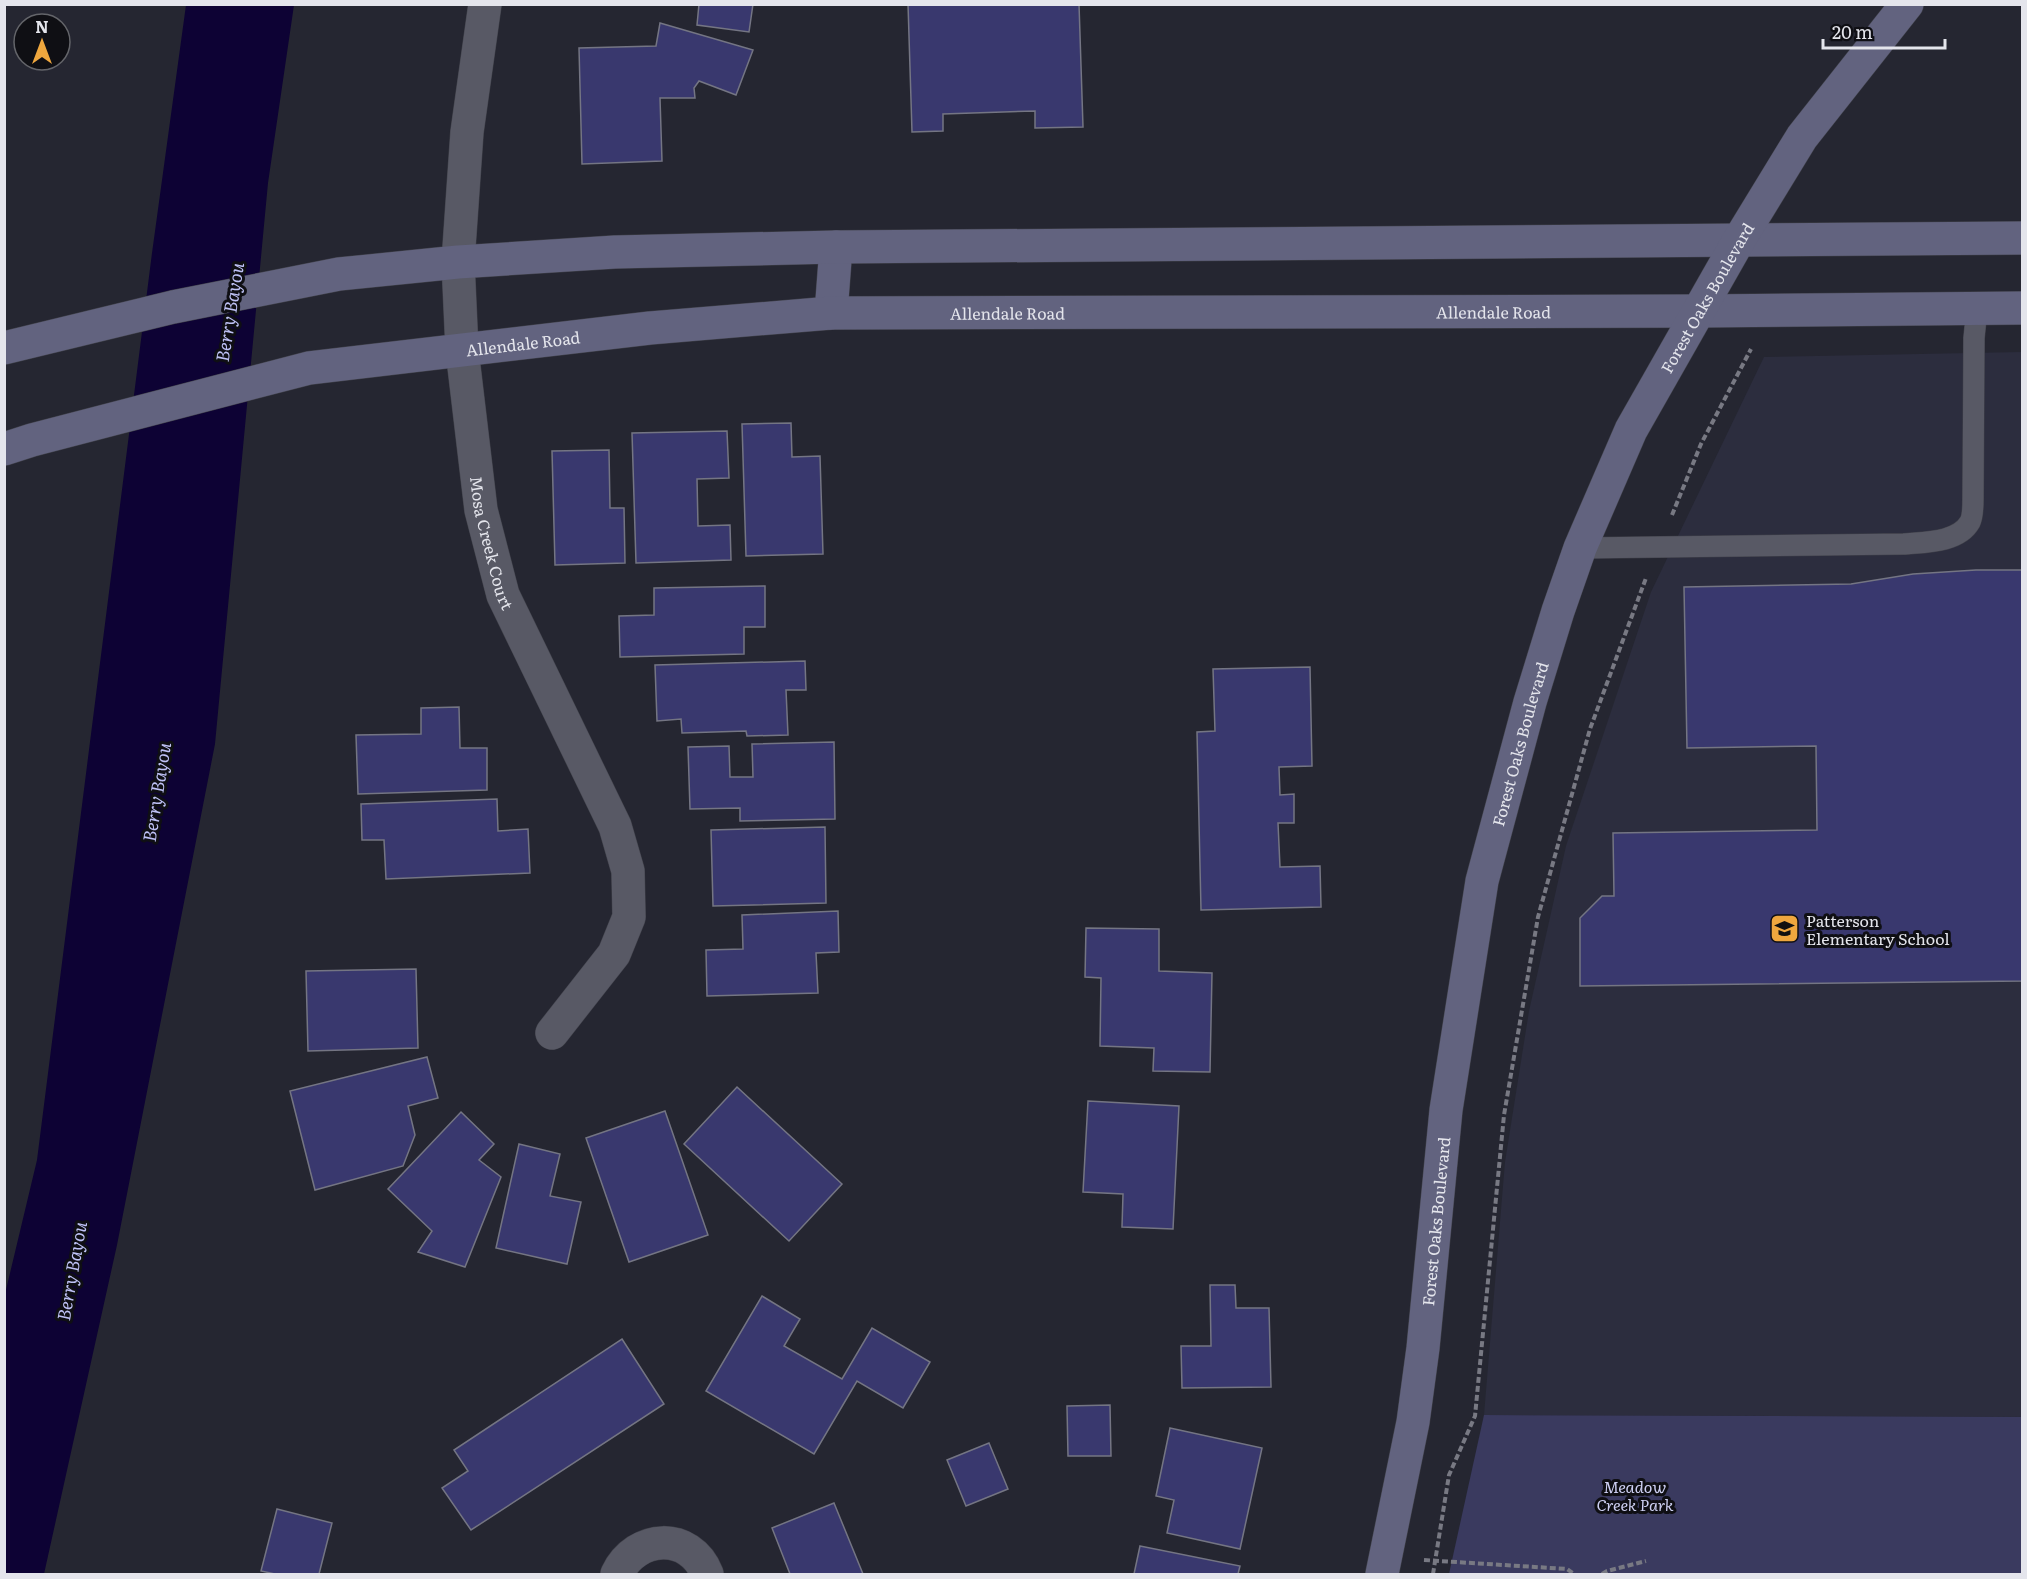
<svg xmlns="http://www.w3.org/2000/svg" width="2027" height="1579" viewBox="0 0 2027 1579" font-family="Literata,serif">
	<style>
		.built { fill: #2c2d3e }
		.green { fill: #3a3a5f }
		.water { fill: #0d0234 }
		.building { fill: #39386e; stroke: #747583; stroke-width: 1.5 }
		.lines { fill: none; stroke-linecap: round; stroke-linejoin: round }
		.lane-casing { stroke: #41424b; stroke-width: 22 }
		.street-casing { stroke: #41424b; stroke-width: 34 }
		.secondary-casing { stroke: #41424b; stroke-width: 34 }
		.path { stroke: #787983; stroke-width: 4; stroke-dasharray: 6 3; stroke-linecap: butt }
		.lane { stroke: #585965; stroke-width: 21 }
		.street { stroke: #585965; stroke-width: 33 }
		.secondary { stroke: #62637f; stroke-width: 33 }
		.labels { text-anchor: middle; dominant-baseline: central; stroke-width: 6; stroke-linejoin: round; paint-order: stroke }
		.street-label { font-size: 16px; fill: #e4e5ec; stroke: #0f0f14 }
		.poi-label { font-size: 16px; fill: #e4e5ec; stroke: #0f0f14; text-anchor: start }
		.park-label { font-size: 16px; font-style: italic; fill: #ced0f3; stroke: #0f0f14 }
		.water-label { font-size: 18px; font-style: italic; fill: #bec1f5; stroke: #0f0f14 }
	</style>
	<rect width="100%" height="100%" fill="#252631"/>
	<path class="built" d="M 2022,352 L 2022,1417 L 1484,1415 L 1505,1162 L 1529,1011 L 1566,846 L 1651,592 L 1764,357 Z"/>
	<path class="green" d="M 1484,1415 L 2022,1417 L 2022,1574 L 1449,1574 Z"/>
	<path class="water" d="M 186,5 L 294,5 L 268,183 L 215,744 L 117,1245 L 44,1574 L 5,1574 L 5,1294 L 37,1160 L 152,253 Z"/>
	<g class="building">
		<path d="M 699,4 L 753,4 L 749,32 L 697,25 Z"/>
		<path d="M 908,4 L 1079,4 L 1083,127 L 1035,128 L 1035,111 L 943,114 L 943,131 L 912,132 Z"/>
		<path d="M 660,23 L 753,50 L 736,95 L 699,81 L 694,88 L 695,98 L 660,98 L 662,161 L 582,164 L 579,48 L 656,46 Z"/>
		<path d="M 791,423 L 792,457 L 820,456 L 823,554 L 746,556 L 742,424 Z"/>
		<path d="M 727,431 L 729,478 L 697,479 L 698,526 L 730,525 L 731,560 L 636,563 L 632,433 Z"/>
		<path d="M 609,450 L 610,508 L 624,508 L 625,563 L 555,565 L 552,451 Z"/>
		<path d="M 1976,570 L 2022,570 L 2022,981 L 1580,986 L 1580,918 L 1602,896 L 1614,896 L 1613,833 L 1817,830 L 1816,746 L 1687,748 L 1684,587 L 1851,584 L 1913,574 Z"/>
		<path d="M 765,586 L 765,627 L 744,627 L 744,654 L 620,657 L 619,616 L 654,615 L 654,588 Z"/>
		<path d="M 805,661 L 806,690 L 786,690 L 788,735 L 747,736 L 746,731 L 682,733 L 681,719 L 657,721 L 655,665 Z"/>
		<path d="M 1310,667 L 1312,766 L 1279,767 L 1280,795 L 1294,794 L 1294,823 L 1278,823 L 1280,867 L 1320,866 L 1321,907 L 1201,910 L 1197,732 L 1215,731 L 1213,669 Z"/>
		<path d="M 459,707 L 460,748 L 487,748 L 487,790 L 358,794 L 356,735 L 421,734 L 421,708 Z"/>
		<path d="M 834,742 L 835,819 L 740,821 L 740,808 L 690,809 L 688,747 L 729,746 L 730,777 L 753,777 L 752,744 Z"/>
		<path d="M 497,799 L 498,831 L 528,829 L 530,873 L 386,879 L 384,840 L 362,840 L 361,804 Z"/>
		<path d="M 825,827 L 826,903 L 713,906 L 711,830 Z"/>
		<path d="M 838,911 L 839,952 L 816,953 L 818,993 L 707,996 L 706,950 L 743,949 L 742,915 Z"/>
		<path d="M 1086,928 L 1159,929 L 1159,971 L 1212,973 L 1210,1072 L 1153,1071 L 1154,1048 L 1100,1046 L 1101,978 L 1085,977 Z"/>
		<path d="M 416,969 L 418,1048 L 308,1051 L 306,971 Z"/>
		<path d="M 427,1057 L 438,1098 L 408,1106 L 415,1135 L 403,1166 L 315,1190 L 290,1091 Z"/>
		<path d="M 737,1087 L 842,1184 L 789,1241 L 684,1144 Z"/>
		<path d="M 1088,1101 L 1179,1106 L 1173,1229 L 1122,1227 L 1123,1194 L 1083,1192 Z"/>
		<path d="M 665,1111 L 708,1235 L 629,1262 L 586,1138 Z"/>
		<path d="M 461,1112 L 494,1144 L 479,1160 L 501,1177 L 465,1267 L 418,1252 L 432,1231 L 388,1189 Z"/>
		<path d="M 519,1144 L 560,1154 L 550,1196 L 581,1202 L 567,1264 L 496,1248 Z"/>
		<path d="M 1210,1285 L 1235,1285 L 1236,1308 L 1269,1308 L 1271,1387 L 1182,1388 L 1181,1346 L 1211,1346 Z"/>
		<path d="M 762,1296 L 800,1319 L 784,1346 L 842,1379 L 872,1328 L 930,1362 L 903,1408 L 857,1381 L 814,1454 L 706,1391 Z"/>
		<path d="M 622,1339 L 664,1404 L 471,1530 L 442,1488 L 468,1471 L 454,1450 Z"/>
		<path d="M 1110,1405 L 1111,1456 L 1068,1456 L 1067,1406 Z"/>
		<path d="M 1170,1428 L 1262,1448 L 1240,1549 L 1167,1533 L 1174,1500 L 1156,1496 Z"/>
		<path d="M 989,1443 L 1008,1489 L 966,1506 L 947,1460 Z"/>
		<path d="M 834,1503 L 863,1574 L 790,1574 L 772,1528 Z"/>
		<path d="M 277,1509 L 332,1523 L 319,1574 L 275,1574 L 261,1571 Z"/>
		<path d="M 1140,1546 L 1240,1566 L 1238,1574 L 1134,1574 Z"/>
	</g>
	<g class="lines">
		<defs>
			<path id="lane" d="M 1580,548 L 1904,544 C 1924,542 1958,543 1970,522 C 1973,516 1973,506 1973,499 L 1974,338 L 1977,308"/>
			<g id="street">
				<path id="s1" d="M 485,4 L 467,132 L 458,262 L 462,350 L 481,510 L 503,595 L 615,826 L 628,871 L 629,917 L 614,954 L 552,1033"/>
				<path d="M 617,1574 C 636,1534 690,1531 707,1574"/>
			</g>
			<g id="secondary">
				<path d="M 831,313 L 836,247"/>
				<path d="M 4,348 L 173,307 L 339,274 L 458,262 L 615,252 L 836,247 L 2022,238"/>
				<path id="s2" d="M 4,449 L 32,440 L 309,368 L 650,328 L 831,313 L 1699,311 L 2022,308"/>
				<path id="s3" d="M 1382,1574 L 1413,1422 L 1423,1348 L 1446,1110 L 1482,881 L 1530,702 L 1558,611 L 1580,548 L 1631,430 L 1739,240 L 1802,137 L 1907,4"/>
			</g>
		</defs>
		<use href="#lane" class="lane-casing"/>
		<use href="#street" class="street-casing"/>
		<use href="#secondary" class="secondary-casing"/>
		<g class="path">
			<path d="M 1672,515 L 1701,444 L 1751,349"/>
			<path d="M 1424,1560 L 1567,1569 L 1574,1574"/>
			<path d="M 1433,1574 L 1449,1475 L 1475,1416 L 1504,1115 L 1538,917 L 1590,729 L 1646,578"/>
			<path d="M 1602,1574 L 1607,1571 L 1646,1561"/>
		</g>
		<use href="#lane" class="lane"/>
		<use href="#street" class="street"/>
		<use href="#secondary" class="secondary"/>
	</g>
	<defs>
		<symbol id="school-square" viewBox="-11 -11 22 22"><rect x="-9" y="-9" width="18" height="18" rx="4" fill="#efa73e" stroke="#0f0f14"/><path d="M0-5L7-2L0 1L-7-2ZM-4 1L0 2.5L4 1V4Q0 6-4 4Z" fill="#111"/></symbol>
	</defs>
	<g fill-rule="evenodd">
		<use href="#school-square" x="1768" y="912" width="33" height="33"/>
	</g>
	<g class="labels">
		<g class="street-label">
			<text stroke="none"><textPath href="#s3" startOffset="1329">Forest Oaks Boulevard</textPath></text>
			<text stroke="none"><textPath href="#s2" startOffset="1503">Allendale Road</textPath></text>
			<text stroke="none"><textPath href="#s2" startOffset="1017">Allendale Road</textPath></text>
			<text stroke="none"><textPath href="#s2" startOffset="531">Allendale Road</textPath></text>
			<text stroke="none"><textPath href="#s1" startOffset="543">Mosa Creek Court</textPath></text>
			<text stroke="none"><textPath href="#s3" startOffset="843">Forest Oaks Boulevard</textPath></text>
			<text stroke="none"><textPath href="#s3" startOffset="357">Forest Oaks Boulevard</textPath></text>
		</g>
		<g class="poi-label">
			<text x="1806" y="920">Patterson<tspan x="1806" dy="18">Elementary School</tspan></text>
		</g>
		<g class="park-label">
			<text x="1635" y="1486">Meadow<tspan x="1635" dy="18">Creek Park</tspan></text>
		</g>
		<g class="water-label">
			<text transform="translate(229 312) rotate(-81)">Berry Bayou</text>
			<text transform="translate(156 792) rotate(-81)">Berry Bayou</text>
			<text transform="translate(71 1271) rotate(-80)">Berry Bayou</text>
		</g>
	</g>
	<rect width="2027" height="1579" fill="none" stroke="#e4e5ec" stroke-width="12"/>
	<g transform="translate(42 42)"><circle r="28" fill="#0f0f14" stroke="#64656a" stroke-width="1.5"/>
	<path d="M0-4.5L10 22L0 15L-10 22Z" fill="#efa73e"/>
	<text y="-9" font-size="16" font-weight="bold" text-anchor="middle" fill="#e4e5ec">N</text>
	</g>
	<path d="M1823 39v9h122v-9" fill="none" stroke="#e4e5ec" stroke-width="3"/>
	<text x="1832" y="39" font-size="18" fill="#e4e5ec" stroke="#0f0f14" stroke-width="4.5" paint-order="stroke">20 m</text>
</svg>
